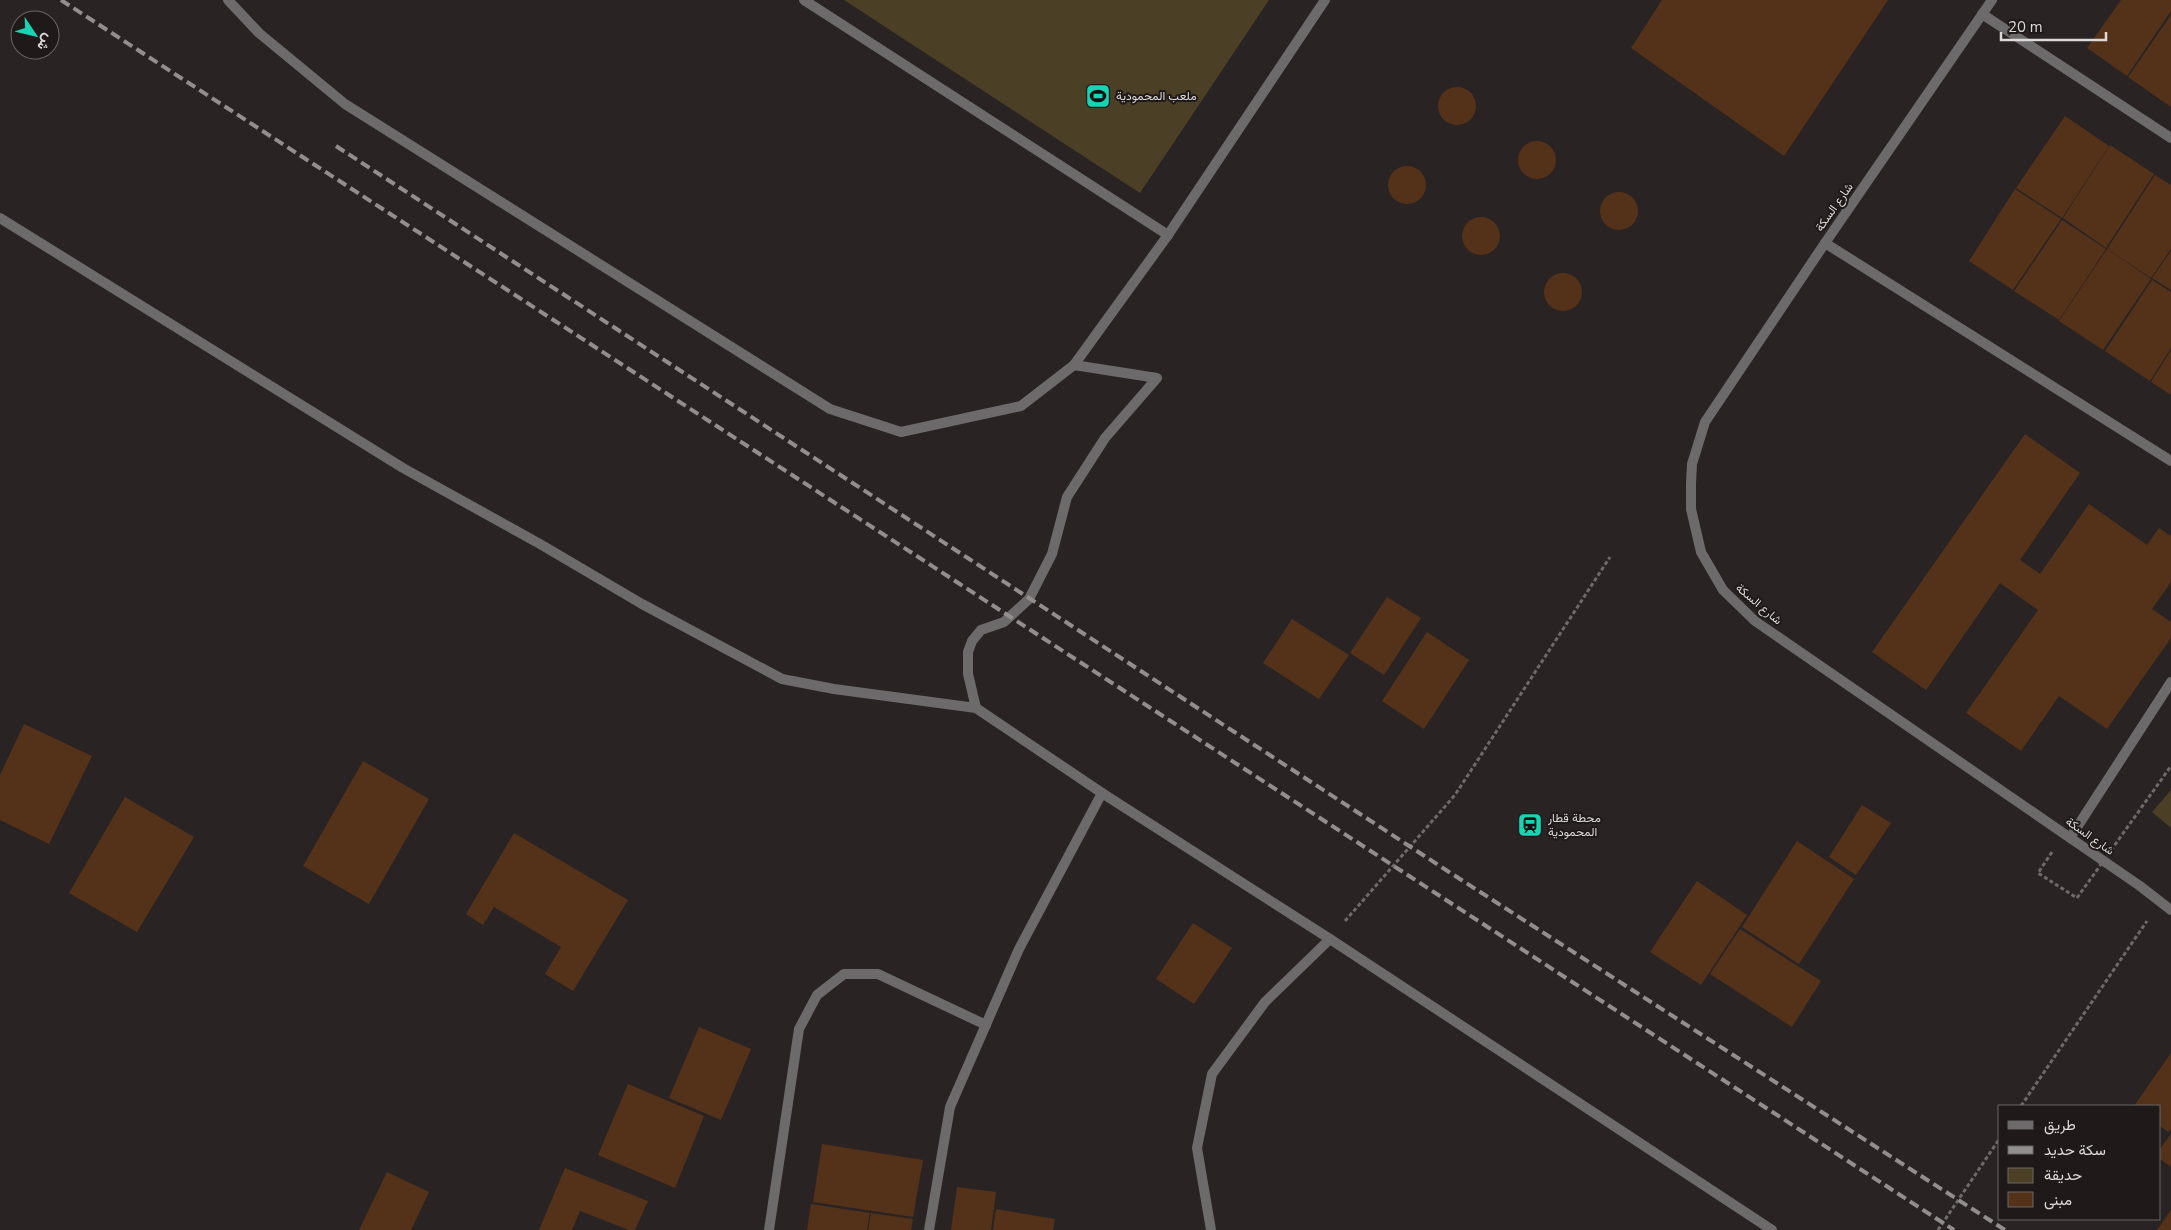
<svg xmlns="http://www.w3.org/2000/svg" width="2171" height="1230" viewBox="0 0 2171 1230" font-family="'Nunito Sans',Vazirmatn,sans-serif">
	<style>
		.green { fill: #4b3f25 }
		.building { fill: #54321a }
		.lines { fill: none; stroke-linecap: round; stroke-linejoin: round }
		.path { stroke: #6f6a6a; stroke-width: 3; stroke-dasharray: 4 2.5; stroke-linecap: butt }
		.minor { stroke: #6d6a6b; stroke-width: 10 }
		.tertiary { stroke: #6d6a6b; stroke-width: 10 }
		.rail { stroke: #938e8e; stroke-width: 4; stroke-dasharray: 10 5; stroke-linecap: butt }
		.path-bridge { stroke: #6f6a6a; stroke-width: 3; stroke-dasharray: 4 2.5; stroke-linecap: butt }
		.labels { text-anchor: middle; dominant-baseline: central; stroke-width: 4; stroke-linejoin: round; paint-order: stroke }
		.poi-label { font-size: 12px; fill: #dedada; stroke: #1f1a19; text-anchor: start }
		.street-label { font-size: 12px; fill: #dedada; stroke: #1f1a19 }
	</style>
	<rect width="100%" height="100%" fill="#292323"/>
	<g class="green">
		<path d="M 844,0 L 1269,0 L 1140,193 Z"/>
		<path d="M 2171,790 L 2171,828 L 2152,812 Z"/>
	</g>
	<g class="building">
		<path d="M 1662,0 L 1888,0 L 1784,156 L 1631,48 Z"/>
		<path d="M 2121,0 L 2171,0 L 2171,11 L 2127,76 L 2087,48 Z"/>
		<path d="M 2171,15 L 2171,107 L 2128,77 Z"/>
		<circle cx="1457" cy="106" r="19"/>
		<path d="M 2065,116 L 2109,146 L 2062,218 L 2016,188 Z"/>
		<circle cx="1537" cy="160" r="19"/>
		<path d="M 2110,145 L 2154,174 L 2106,248 L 2063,218 Z"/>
		<circle cx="1407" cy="185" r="19"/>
		<path d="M 2155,175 L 2171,185 L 2171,249 L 2151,278 L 2107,249 Z"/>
		<path d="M 2015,189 L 2061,219 L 2013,290 L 1969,261 Z"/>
		<circle cx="1619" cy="211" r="19"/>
		<circle cx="1481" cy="236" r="19"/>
		<path d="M 2062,220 L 2106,249 L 2059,320 L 2014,291 Z"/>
		<path d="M 2107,249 L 2151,279 L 2103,350 L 2059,321 Z"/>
		<path d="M 2171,251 L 2171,290 L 2152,278 Z"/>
		<circle cx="1563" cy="292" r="19"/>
		<path d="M 2152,280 L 2171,292 L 2171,348 L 2150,381 L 2105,351 Z"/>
		<path d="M 2171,350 L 2171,395 L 2151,382 Z"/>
		<path d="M 2025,434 L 2080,473 L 2020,560 L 2040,574 L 2089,504 L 2147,545 L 2159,528 L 2171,536 L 2171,582 L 2152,609 L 2171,622 L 2171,638 L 2107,729 L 2059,696 L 2021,751 L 1966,713 L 2038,610 L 2000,583 L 1926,690 L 1872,652 Z"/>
		<path d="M 1387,597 L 1421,618 L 1384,675 L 1350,653 Z"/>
		<path d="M 1292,619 L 1349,655 L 1319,699 L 1263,663 Z"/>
		<path d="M 1427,632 L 1469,660 L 1424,729 L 1382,701 Z"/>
		<path d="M 24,724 L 92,756 L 49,844 L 0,820 L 0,775 Z"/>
		<path d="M 363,761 L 429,799 L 369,904 L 303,866 Z"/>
		<path d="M 125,797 L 194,837 L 137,932 L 69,893 Z"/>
		<path d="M 1862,805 L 1891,823 L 1856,875 L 1829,857 Z"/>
		<path d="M 514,833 L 628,900 L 573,991 L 545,974 L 561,947 L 494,907 L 483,925 L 466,914 Z"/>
		<path d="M 1797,841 L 1854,879 L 1799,964 L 1742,927 Z"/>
		<path d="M 1697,881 L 1747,915 L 1701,985 L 1650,952 Z"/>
		<path d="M 1193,923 L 1232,948 L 1194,1004 L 1156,979 Z"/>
		<path d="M 1740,929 L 1821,981 L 1792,1027 L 1710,974 Z"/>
		<path d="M 699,1027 L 751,1049 L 721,1120 L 669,1098 Z"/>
		<path d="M 2171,1053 L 2171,1129 L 2168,1132 L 2160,1126 L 2160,1106 L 2134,1106 Z"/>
		<path d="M 628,1084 L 704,1116 L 675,1188 L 598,1155 Z"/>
		<path d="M 2171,1134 L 2171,1167 L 2160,1159 L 2160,1149 Z"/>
		<path d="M 822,1144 L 923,1160 L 913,1217 L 813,1202 Z"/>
		<path d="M 565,1168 L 648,1201 L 635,1230 L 629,1230 L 580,1211 L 572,1230 L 539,1230 Z"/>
		<path d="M 387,1172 L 429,1192 L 411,1230 L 359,1230 Z"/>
		<path d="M 957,1187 L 996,1192 L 991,1230 L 951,1230 Z"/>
		<path d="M 811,1204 L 870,1213 L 867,1230 L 807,1230 Z"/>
		<path d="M 996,1209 L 1055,1219 L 1053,1230 L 993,1230 Z"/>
		<path d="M 2171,1210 L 2171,1230 L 2157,1230 Z"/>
		<path d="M 871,1213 L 913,1219 L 911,1230 L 868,1230 Z"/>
	</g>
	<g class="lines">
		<g class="path">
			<path d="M 2052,852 L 2038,873 L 2077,898"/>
			<path d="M 1345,921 L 1455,795 L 1610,557"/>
			<path d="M 2021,1106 L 2147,921"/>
			<path d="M 1938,1230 L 2000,1138"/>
		</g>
		<g class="minor">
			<path d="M 228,0 L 259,33 L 345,104 L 830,409 L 901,432 L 1021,406 L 1074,365"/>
			<path d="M 804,0 L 1168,235"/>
			<path d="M 1982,14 L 2171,138"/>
			<path d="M 0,218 L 403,468 L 540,544 L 642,604 L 782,679 L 834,689 L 976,708 L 968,674 L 968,652 L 972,641 L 981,630 L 1004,622 L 1029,599 L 1052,554 L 1067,497 L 1105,438 L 1157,378 L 1074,365 L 1168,235 L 1325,0"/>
			<path d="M 1825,243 L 2171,461"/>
			<path d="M 976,708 L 1102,793 L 1330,939 L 1772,1230"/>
			<path d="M 2070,838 L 2171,682"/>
			<path d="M 769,1230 L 799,1029 L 817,995 L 844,974 L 878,974 L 986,1025"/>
			<path d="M 929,1230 L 950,1107 L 1019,949 L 1102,793"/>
			<path d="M 1211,1230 L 1197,1148 L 1212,1074 L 1265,1002 L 1330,939"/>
		</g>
		<path class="tertiary" d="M 1992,0 L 1825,243 L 1705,422 L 1692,464 L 1691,483 L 1691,509 L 1701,552 L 1723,590 L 1755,621 L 2140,886 L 2171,910"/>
		<g class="rail">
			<path d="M 61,0 L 1954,1230"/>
			<path d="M 336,146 L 1446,870 L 2005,1230"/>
		</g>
		<path class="path-bridge" d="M 2077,898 L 2171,766"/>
	</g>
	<defs>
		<symbol id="stadium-square" viewBox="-11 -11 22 22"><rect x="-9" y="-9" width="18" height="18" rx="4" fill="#16d5b3" stroke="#1f1a19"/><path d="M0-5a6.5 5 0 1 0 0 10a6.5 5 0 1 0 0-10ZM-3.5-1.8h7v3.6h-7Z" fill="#111"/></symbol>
		<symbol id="station-square" viewBox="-11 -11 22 22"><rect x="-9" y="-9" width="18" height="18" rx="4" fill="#16d5b3" stroke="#1f1a19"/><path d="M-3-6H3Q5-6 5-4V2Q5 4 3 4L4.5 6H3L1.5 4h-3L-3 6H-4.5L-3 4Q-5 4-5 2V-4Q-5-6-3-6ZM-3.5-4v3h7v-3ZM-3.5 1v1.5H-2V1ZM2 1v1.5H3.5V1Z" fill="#111"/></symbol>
	</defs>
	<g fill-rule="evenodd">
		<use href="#stadium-square" x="1084" y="82" width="28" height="28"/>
		<use href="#station-square" x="1516" y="811" width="28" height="28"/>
	</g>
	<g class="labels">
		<g class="poi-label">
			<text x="1116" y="96">ملعب المحمودية</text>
			<text x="1548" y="818">محطة قطار<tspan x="1548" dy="14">المحمودية</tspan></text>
		</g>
		<g class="street-label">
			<text transform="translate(1834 207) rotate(-55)">شارع السكة</text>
			<text transform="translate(1759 604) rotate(40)">شارع السكة</text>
			<text transform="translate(2090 836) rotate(35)">شارع السكة</text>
		</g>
	</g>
	<rect x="1998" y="1105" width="162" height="115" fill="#1f1a19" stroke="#6b6766"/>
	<rect x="2008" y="1121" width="25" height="8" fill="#6d6a6b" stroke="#6b6766"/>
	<text x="2044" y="1130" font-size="15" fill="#dedada">طريق</text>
	<rect x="2008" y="1146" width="25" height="8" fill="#938e8e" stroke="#6b6766"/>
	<text x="2044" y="1155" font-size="15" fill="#dedada">سكة حديد</text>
	<rect x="2008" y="1168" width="25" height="15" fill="#4b3f25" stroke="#6b6766"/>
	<text x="2044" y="1180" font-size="15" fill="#dedada">حديقة</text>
	<rect x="2008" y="1192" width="25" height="15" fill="#54321a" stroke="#6b6766"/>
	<text x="2044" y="1205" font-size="15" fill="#dedada">مبنى</text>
	<g transform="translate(35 35) rotate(125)"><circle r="24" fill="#1f1a19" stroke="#6b6766"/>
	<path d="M0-4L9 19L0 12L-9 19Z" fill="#16d5b3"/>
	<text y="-8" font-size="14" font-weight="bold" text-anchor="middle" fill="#dedada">ش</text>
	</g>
	<path d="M2001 32v8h105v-8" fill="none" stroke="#dedada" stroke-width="2.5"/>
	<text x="2008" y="32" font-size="15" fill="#dedada" stroke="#1f1a19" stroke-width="4" paint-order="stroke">20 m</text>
</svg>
